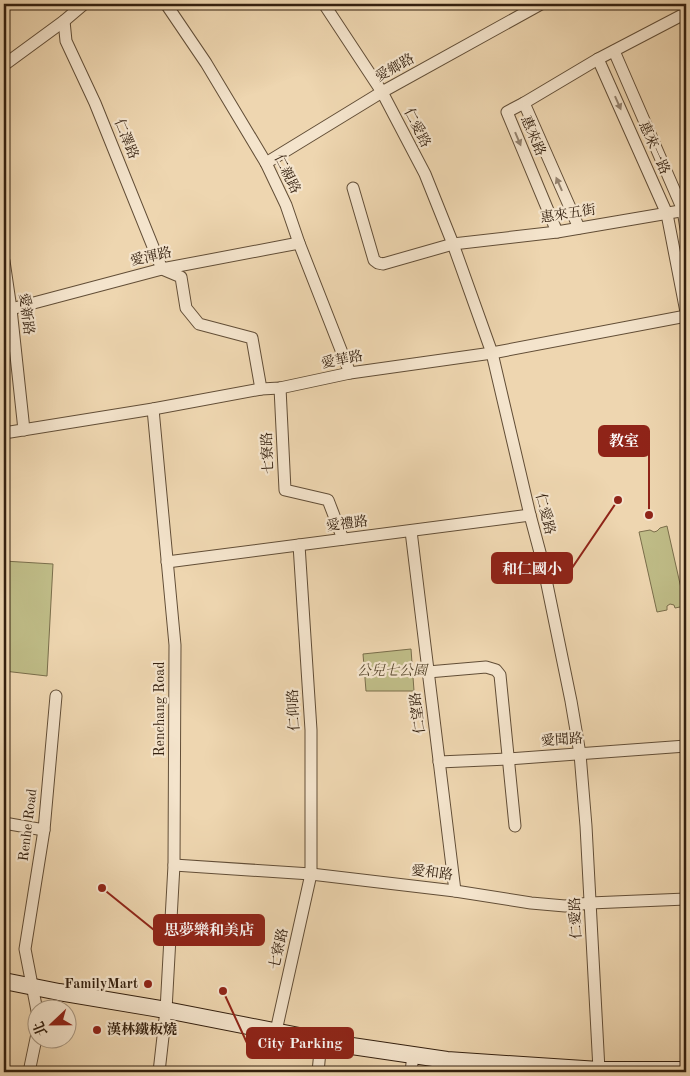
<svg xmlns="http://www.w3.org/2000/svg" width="690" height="1076" viewBox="0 0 690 1076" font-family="'Old Standard TT','Noto Serif TC',serif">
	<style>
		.green { fill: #bfbc87; stroke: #7a6e4b }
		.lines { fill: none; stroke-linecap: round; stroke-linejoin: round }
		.minor-casing { stroke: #624e37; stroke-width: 13 }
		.secondary-casing { stroke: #34200f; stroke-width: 18 }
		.minor { stroke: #f4e4cc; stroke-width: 11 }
		.secondary { stroke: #f4e4cc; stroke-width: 16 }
		.oneway { fill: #94826e }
		.poi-dot { fill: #8f2418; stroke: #f4e4cc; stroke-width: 2 }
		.labels { text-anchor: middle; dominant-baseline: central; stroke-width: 4.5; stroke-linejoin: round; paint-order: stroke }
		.street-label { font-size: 14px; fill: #34200f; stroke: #f4e4cc }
		.park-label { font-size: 14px; font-style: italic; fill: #57472d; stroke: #f4e4cc }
		.poi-label { font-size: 14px; font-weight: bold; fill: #34200f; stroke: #f4e4cc; text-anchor: end }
		.leader { fill: none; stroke: #8f2418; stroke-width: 2 }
		.callout-dot { fill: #8f2418; stroke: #f4e4cc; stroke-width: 2 }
		.callout { fill: #8f2418; stroke: #8f2418; stroke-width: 2 }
		.callout-label { font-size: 15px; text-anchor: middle; font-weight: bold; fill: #fff }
	</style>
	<rect width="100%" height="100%" fill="#eed6b0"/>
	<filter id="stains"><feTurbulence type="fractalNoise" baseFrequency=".004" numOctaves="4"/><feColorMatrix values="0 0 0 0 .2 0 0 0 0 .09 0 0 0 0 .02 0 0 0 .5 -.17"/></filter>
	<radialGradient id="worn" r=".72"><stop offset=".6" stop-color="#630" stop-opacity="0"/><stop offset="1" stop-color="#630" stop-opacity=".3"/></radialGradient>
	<g class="green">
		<path d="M 667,526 L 685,606 L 675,608 L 674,605 L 670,604 L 667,606 L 667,610 L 657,612 L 639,532 L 650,530 L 654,532 L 657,531 L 660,528 Z"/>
		<path d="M 4,561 L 53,564 L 47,676 L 4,671 Z"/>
		<path d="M 411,649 L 414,691 L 366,691 L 363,654 Z"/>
	</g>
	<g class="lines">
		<defs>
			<g id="minor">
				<path d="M 166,4 L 206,63 L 266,163 L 286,205 L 299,243 L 350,373"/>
				<path d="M 324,4 L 382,92 L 425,174 L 453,244 L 492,353 L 530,515 L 542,560 L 571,701 L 580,754 L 586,826 L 599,1070"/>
				<path d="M 64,21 L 66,41 L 95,103 L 162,269 L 181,277 L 186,308 L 199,324 L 252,338 L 261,389"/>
				<path d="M 614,51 L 683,210 L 686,229"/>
				<path d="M 598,59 L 667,214 L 686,312"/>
				<path d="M 4,65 L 64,21 L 84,4"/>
				<path d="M 524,103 L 579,228"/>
				<path d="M 266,163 L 382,92 L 541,4"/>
				<path d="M 353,188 L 374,260 L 378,263 L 383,264 L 453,244 L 557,232 L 686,210"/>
				<path d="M 557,232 L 507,112 L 524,103 L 598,59 L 686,13"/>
				<path d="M 4,261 L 11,309 L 24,430"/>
				<path d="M 11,309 L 162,269 L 299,243"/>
				<path d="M 280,388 L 285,490 L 328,500 L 343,539"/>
				<path d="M 153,409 L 175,645 L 174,865 L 166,1010 L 159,1072"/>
				<path d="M 4,433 L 153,409 L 261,389 L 280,388 L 350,373 L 492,353 L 686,316"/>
				<path d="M 411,531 L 455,891"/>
				<path d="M 167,562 L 530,515"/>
				<path d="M 428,672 L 486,667 L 496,670 L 500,675 L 515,826"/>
				<path d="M 439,762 L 508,759 L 686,746"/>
				<path d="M 4,823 L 44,830"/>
				<path d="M 174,865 L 311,874 L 455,891 L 531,903 L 565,906 L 590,903 L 686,899"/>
				<path d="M 38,1016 L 25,949 L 44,830 L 56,696"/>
				<path d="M 276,1031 L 311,874 L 311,730 L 299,545"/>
				<path d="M 29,1072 L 38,1029"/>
				<path d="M 318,1072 L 321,1041"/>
				<path d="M 411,1072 L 413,1055"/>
			</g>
			<path id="secondary" d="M 4,981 L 59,992 L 166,1010 L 345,1045 L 447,1060 L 599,1070 L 686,1070"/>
		</defs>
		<use href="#minor" class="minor-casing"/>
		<use href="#secondary" class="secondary-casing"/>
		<use href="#minor" class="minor"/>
		<use href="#secondary" class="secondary"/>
	</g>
	<defs><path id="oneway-solid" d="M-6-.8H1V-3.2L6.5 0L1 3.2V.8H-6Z" transform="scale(1.25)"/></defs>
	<g class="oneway">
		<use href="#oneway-solid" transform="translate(618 103) rotate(66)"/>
		<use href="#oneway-solid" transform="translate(518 139) rotate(67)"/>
		<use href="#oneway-solid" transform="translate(559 184) rotate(-114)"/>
	</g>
	<g class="poi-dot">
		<circle cx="148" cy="984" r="5"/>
		<circle cx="97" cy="1030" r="5"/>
	</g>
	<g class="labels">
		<g class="street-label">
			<text transform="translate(395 68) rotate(-29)">愛鄉路</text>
			<text transform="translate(417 128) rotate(63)">仁愛路</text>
			<text transform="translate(533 136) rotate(67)">惠來路</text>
			<text transform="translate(126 139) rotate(68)">仁澤路</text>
			<text transform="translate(654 148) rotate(66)">惠來一路</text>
			<text transform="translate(287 174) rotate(64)">仁親路</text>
			<text transform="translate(568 214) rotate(-9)">惠來五街</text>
			<text transform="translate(151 257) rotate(-13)">愛渾路</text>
			<text transform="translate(26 314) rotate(83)">愛新路</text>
			<text transform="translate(342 360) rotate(-11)">愛華路</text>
			<text transform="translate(268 453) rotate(-93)">七寮路</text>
			<text transform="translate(545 514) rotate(76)">仁愛路</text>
			<text transform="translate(347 524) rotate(-7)">愛禮路</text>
			<text transform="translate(160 709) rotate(-90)">Renchang Road</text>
			<text transform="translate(294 710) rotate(-93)">仁仰路</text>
			<text transform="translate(418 713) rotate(-97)">仁望路</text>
			<text transform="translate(562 740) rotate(-4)">愛聞路</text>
			<text transform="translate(28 825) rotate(-83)">Renhe Road</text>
			<text transform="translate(432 873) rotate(7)">愛和路</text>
			<text transform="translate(576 918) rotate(-93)">仁愛路</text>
			<text transform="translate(279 949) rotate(-77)">七寮路</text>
		</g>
		<g class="park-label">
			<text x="392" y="671">公兒七公園</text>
		</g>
		<g class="poi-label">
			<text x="138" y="984">FamilyMart</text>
			<text x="107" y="1030" text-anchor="start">漢林鐵板燒</text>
		</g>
	</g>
	<path class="leader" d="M649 515L649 441M618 500L572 568M102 888L154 930M223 991L247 1043"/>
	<g class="callout-dot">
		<circle cx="649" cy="515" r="5"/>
		<circle cx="618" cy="500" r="5"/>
		<circle cx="102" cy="888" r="5"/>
		<circle cx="223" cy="991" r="5"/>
	</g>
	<g class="callout">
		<rect x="599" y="426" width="50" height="30" rx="5"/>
		<rect x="492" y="553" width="80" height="30" rx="5"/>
		<rect x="154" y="915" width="110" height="30" rx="5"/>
		<rect x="247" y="1028" width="106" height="30" rx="5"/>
	</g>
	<g class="callout-label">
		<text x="624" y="446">教室</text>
		<text x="532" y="574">和仁國小</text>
		<text x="209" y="935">思夢樂和美店</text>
		<text x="300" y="1048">City Parking</text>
	</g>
	<rect width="690" height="1076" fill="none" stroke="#eed6b0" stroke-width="20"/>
	<rect x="5" y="5" width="680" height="1066" fill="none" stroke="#34200f" stroke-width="2.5"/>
	<rect x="10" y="10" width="670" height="1056" fill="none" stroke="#34200f"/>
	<g transform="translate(52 1024) rotate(248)"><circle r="24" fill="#f4e4cc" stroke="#a79680"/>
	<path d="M0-4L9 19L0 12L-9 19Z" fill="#8f2418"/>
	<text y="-8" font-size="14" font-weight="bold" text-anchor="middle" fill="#34200f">北</text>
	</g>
	<rect width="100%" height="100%" filter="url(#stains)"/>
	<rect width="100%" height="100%" fill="url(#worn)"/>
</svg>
